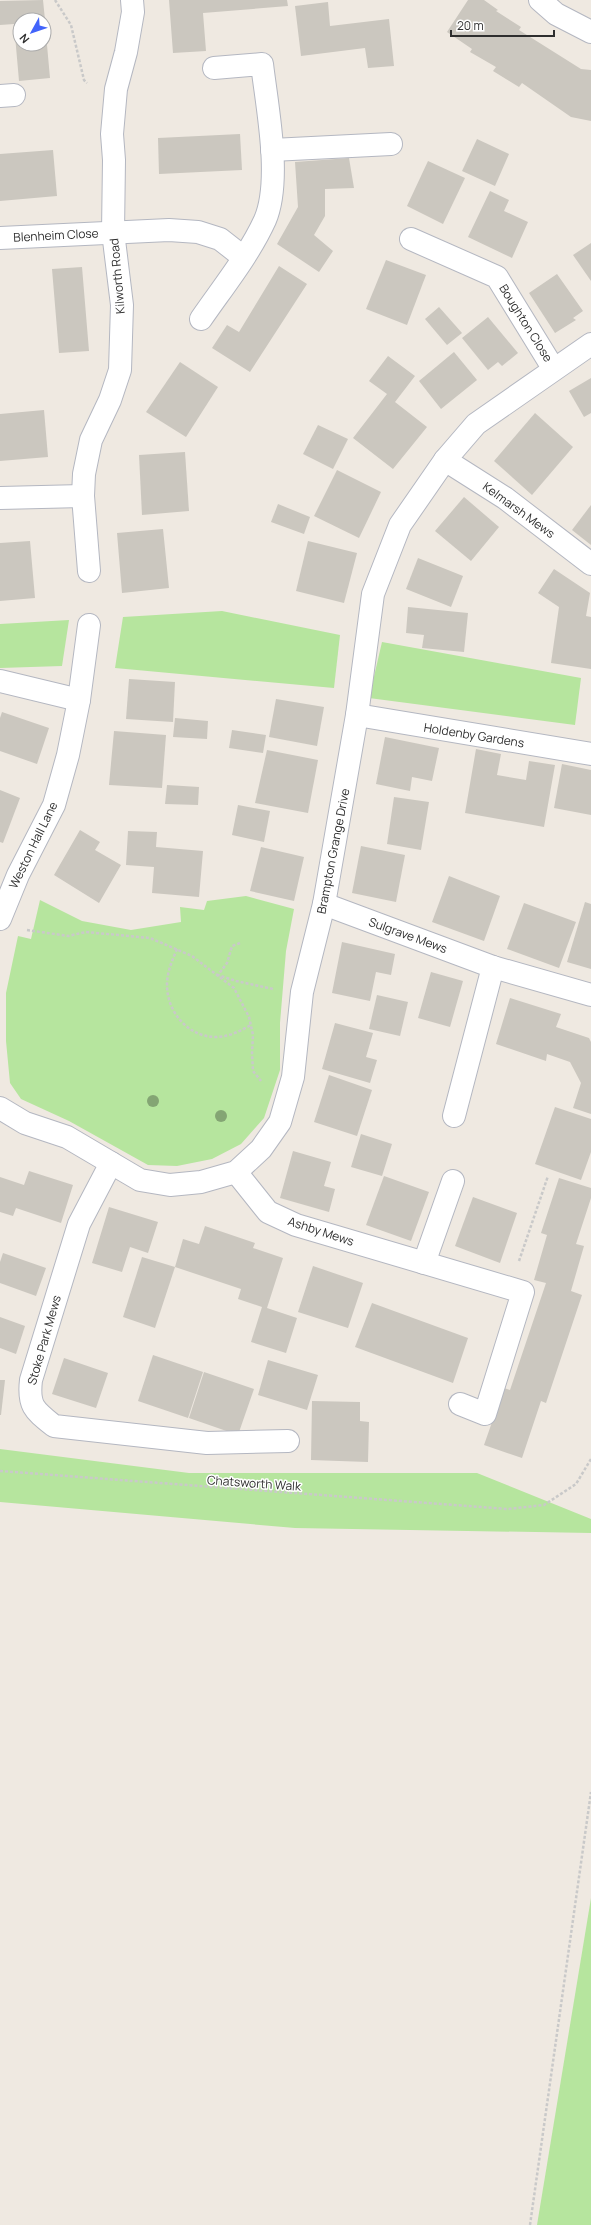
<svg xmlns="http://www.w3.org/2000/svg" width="591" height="2225" viewBox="0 0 591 2225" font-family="Manrope,sans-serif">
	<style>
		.green { fill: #b6e59e }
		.building { fill: #cbc7bf }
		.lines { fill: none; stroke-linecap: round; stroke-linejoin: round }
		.minor-casing { stroke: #b4b7c1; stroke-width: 24 }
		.path { stroke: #c9c9c9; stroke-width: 2.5; stroke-dasharray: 3 2; stroke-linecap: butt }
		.minor { stroke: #fff; stroke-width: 22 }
		.tree { fill: #84a574 }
		.labels { text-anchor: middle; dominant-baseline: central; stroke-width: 3; stroke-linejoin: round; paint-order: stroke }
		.street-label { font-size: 12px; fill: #2e2e2e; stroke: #fff }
	</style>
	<rect width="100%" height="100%" fill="#efe9e1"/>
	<g class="green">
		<path d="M 222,611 L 340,635 L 334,688 L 115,668 L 123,617 Z"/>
		<path d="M 69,620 L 62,666 L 0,668 L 0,624 Z"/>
		<path d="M 382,642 L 581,678 L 575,725 L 369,698 Z"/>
		<path d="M 246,896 L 294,909 L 286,951 L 280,1023 L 280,1070 L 264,1118 L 241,1144 L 212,1159 L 177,1166 L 148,1165 L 69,1121 L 21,1099 L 10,1083 L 6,1041 L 6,993 L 18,936 L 31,939 L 40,900 L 82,921 L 131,930 L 181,922 L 180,907 L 204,910 L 207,901 Z"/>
		<path d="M 0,1449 L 189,1473 L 477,1473 L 591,1519 L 591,1533 L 295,1528 L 0,1502 Z"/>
		<path d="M 591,1898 L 591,2225 L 537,2225 Z"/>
	</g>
	<g class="building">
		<path d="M 43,0 L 45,20 L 20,20 L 20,44 L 44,44 L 45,23 L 50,78 L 19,81 L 14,24 L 0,25 L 0,1 Z"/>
		<path d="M 169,0 L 287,0 L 288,6 L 203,13 L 206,51 L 173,53 Z"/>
		<path d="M 468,0 L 484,0 L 498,10 L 496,11 L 521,27 L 519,30 L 581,69 L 591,70 L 591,121 L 571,117 L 522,83 L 519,87 L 493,71 L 496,67 L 470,52 L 472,49 L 447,32 Z"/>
		<path d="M 328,2 L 330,26 L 389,19 L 394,66 L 368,68 L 365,48 L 301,56 L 295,6 Z"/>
		<path d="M 240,134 L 242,170 L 159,174 L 158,138 Z"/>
		<path d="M 477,139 L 509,154 L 495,186 L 462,171 Z"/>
		<path d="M 53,150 L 57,196 L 0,201 L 0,154 Z"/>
		<path d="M 349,158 L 354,188 L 325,189 L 325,216 L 314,235 L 333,251 L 319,272 L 277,244 L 298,207 L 295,162 Z"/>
		<path d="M 428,161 L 465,178 L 443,224 L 407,206 Z"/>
		<path d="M 490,191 L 509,200 L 504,211 L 528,222 L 512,258 L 468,237 Z"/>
		<path d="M 591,243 L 591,281 L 573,255 Z"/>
		<path d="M 386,260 L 426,275 L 407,325 L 366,309 Z"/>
		<path d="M 279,266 L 307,284 L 250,372 L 212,348 L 227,325 L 239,332 Z"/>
		<path d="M 82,267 L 89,351 L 59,353 L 52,269 Z"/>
		<path d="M 557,274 L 583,311 L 573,318 L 576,320 L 555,333 L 529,293 Z"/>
		<path d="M 439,307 L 462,333 L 447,345 L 425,319 Z"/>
		<path d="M 488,317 L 518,353 L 502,366 L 498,362 L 488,370 L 462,338 Z"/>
		<path d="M 454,352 L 477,380 L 441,409 L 419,381 Z"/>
		<path d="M 388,356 L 415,376 L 395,402 L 427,427 L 393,469 L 353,438 L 387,394 L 369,381 Z"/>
		<path d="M 180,362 L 218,387 L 186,437 L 146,412 Z"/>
		<path d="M 591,378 L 591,413 L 584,417 L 569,391 Z"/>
		<path d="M 44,410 L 48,457 L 0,461 L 0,414 Z"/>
		<path d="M 535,413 L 573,447 L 532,495 L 494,461 Z"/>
		<path d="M 318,425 L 348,439 L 333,469 L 303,454 Z"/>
		<path d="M 185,452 L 189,511 L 142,515 L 139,455 Z"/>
		<path d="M 337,470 L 381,492 L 359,538 L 314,516 Z"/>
		<path d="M 464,497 L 499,527 L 471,561 L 435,531 Z"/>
		<path d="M 278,504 L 310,517 L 304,534 L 271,522 Z"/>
		<path d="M 591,505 L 591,545 L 572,530 Z"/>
		<path d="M 163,529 L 169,588 L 122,593 L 117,533 Z"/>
		<path d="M 30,541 L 35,598 L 0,601 L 0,543 Z"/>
		<path d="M 308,541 L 357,553 L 344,603 L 296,591 Z"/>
		<path d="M 418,558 L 463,576 L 451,607 L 406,589 Z"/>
		<path d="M 554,569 L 590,593 L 586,616 L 591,617 L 591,669 L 551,663 L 559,607 L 538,593 Z"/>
		<path d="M 408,607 L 468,613 L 464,652 L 422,648 L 424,635 L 406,633 Z"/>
		<path d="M 129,679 L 175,682 L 173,722 L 126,719 Z"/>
		<path d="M 276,699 L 324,707 L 317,746 L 269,737 Z"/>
		<path d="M 2,712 L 49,728 L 37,764 L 0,751 L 0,718 Z"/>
		<path d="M 175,718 L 208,721 L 207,739 L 173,737 Z"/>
		<path d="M 232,730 L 266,735 L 263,753 L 229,748 Z"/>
		<path d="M 114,731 L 166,735 L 162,788 L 109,785 Z"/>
		<path d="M 385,737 L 439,748 L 432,781 L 412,777 L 410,791 L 376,784 Z"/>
		<path d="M 476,749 L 501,754 L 497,775 L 526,780 L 529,761 L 555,765 L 544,827 L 465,813 Z"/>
		<path d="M 267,750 L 318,760 L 308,813 L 255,803 Z"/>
		<path d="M 562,764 L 591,770 L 591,815 L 554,808 Z"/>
		<path d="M 167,785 L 199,787 L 198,805 L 165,804 Z"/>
		<path d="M 0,790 L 20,798 L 3,843 L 0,842 Z"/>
		<path d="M 394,797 L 429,802 L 421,850 L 387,844 Z"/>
		<path d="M 238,805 L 270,811 L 264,842 L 232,835 Z"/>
		<path d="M 80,830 L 100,842 L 95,850 L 121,865 L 99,903 L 54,875 Z"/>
		<path d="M 128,831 L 157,832 L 156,847 L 203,851 L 199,897 L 152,893 L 154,867 L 126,865 Z"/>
		<path d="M 361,846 L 405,855 L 396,902 L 352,893 Z"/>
		<path d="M 261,847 L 304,857 L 294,901 L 250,891 Z"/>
		<path d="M 449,876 L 500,896 L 484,941 L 432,922 Z"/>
		<path d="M 585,902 L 591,904 L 591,969 L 567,962 Z"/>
		<path d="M 524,903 L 576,922 L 559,968 L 507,949 Z"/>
		<path d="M 342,942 L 395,954 L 391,975 L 376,972 L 370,1001 L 332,993 Z"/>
		<path d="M 431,972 L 463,981 L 450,1027 L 418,1018 Z"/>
		<path d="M 377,995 L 408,1002 L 400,1036 L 369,1029 Z"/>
		<path d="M 510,998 L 561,1014 L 556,1027 L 589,1038 L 591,1042 L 591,1114 L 573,1108 L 581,1083 L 570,1062 L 547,1054 L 546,1061 L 496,1044 Z"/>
		<path d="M 335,1023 L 373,1033 L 366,1057 L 377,1060 L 370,1083 L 322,1069 Z"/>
		<path d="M 329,1075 L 372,1090 L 357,1136 L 314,1122 Z"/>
		<path d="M 555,1107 L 591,1119 L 591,1152 L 581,1180 L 535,1164 Z"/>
		<path d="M 361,1134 L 392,1144 L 382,1176 L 351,1167 Z"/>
		<path d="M 293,1151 L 331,1162 L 324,1186 L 335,1189 L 329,1212 L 280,1198 Z"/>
		<path d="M 29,1171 L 73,1185 L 61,1223 L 16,1208 L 13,1216 L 0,1212 L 0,1177 L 24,1185 Z"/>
		<path d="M 384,1176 L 429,1192 L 411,1241 L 366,1225 Z"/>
		<path d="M 559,1178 L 591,1188 L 591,1198 L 576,1244 L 584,1246 L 571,1291 L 582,1295 L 546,1403 L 541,1401 L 522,1458 L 484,1445 L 504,1388 L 510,1390 L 546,1283 L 534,1280 L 547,1235 L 541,1233 Z"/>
		<path d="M 473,1197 L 517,1213 L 500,1263 L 455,1246 Z"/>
		<path d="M 109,1207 L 158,1222 L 148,1253 L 130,1247 L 122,1272 L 92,1263 Z"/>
		<path d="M 205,1226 L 255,1243 L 253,1248 L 283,1258 L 267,1308 L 297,1318 L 286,1353 L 251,1342 L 262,1307 L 238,1299 L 241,1289 L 175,1267 L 183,1239 L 199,1244 Z"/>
		<path d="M 3,1253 L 46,1268 L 36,1296 L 0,1283 L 0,1262 Z"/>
		<path d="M 142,1257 L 175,1267 L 155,1328 L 123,1317 Z"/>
		<path d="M 313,1266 L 363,1283 L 348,1328 L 298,1312 Z"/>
		<path d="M 372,1303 L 468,1338 L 453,1383 L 355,1347 Z"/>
		<path d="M 0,1317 L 25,1326 L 16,1354 L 0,1348 Z"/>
		<path d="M 153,1355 L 203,1372 L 188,1418 L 138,1401 Z"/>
		<path d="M 64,1358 L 108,1373 L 96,1408 L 52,1394 Z"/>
		<path d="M 268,1360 L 318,1375 L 307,1410 L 258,1395 Z"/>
		<path d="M 204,1372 L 254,1389 L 238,1435 L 189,1418 Z"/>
		<path d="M 0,1380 L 5,1380 L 1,1415 L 0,1415 Z"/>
		<path d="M 312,1401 L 360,1402 L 360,1421 L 369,1422 L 368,1462 L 311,1460 Z"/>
	</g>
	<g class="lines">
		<defs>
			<g id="minor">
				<path d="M 540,0 L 556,14 L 591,32"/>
				<path d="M 0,96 L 14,95"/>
				<path d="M 272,150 L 391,144"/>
				<path d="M 0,238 L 169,230 L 198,232 L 220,239 L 243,257"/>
				<path d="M 411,239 L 497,277 L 553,368"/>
				<path d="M 201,319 C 223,287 249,255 265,220 C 282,180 267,107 262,64 L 214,68"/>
				<path d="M 445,460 L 505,498 L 591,564"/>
				<path d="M 0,498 L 83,496"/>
				<path d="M 89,571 L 83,496 L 84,474 L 91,440 L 110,400 L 120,370 L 122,305 L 113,232 L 114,160 L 112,134 L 116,89 L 126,52 L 133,12 L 132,0"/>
				<path d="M 0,681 L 79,700"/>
				<path d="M 357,715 L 591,754"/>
				<path d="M 324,904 L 493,967 L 591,995"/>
				<path d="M 0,919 L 18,875 L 54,805 L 68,755 L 79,700 L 89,625"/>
				<path d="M 0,1108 L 25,1123 L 67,1137 L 140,1180 L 170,1185 L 201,1182 L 236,1172 L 261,1149 L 280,1122 L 293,1077 L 302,992 L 324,904 L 357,715 L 373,594 L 400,525 L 445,460 L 476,424 L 591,344"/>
				<path d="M 454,1116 L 493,967"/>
				<path d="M 111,1163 L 79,1224 L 31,1380 C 28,1406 34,1410 54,1426 L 207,1443 L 288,1441"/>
				<path d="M 236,1172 L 268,1212 L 296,1225 L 523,1292 L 485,1414 L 460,1404"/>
				<path d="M 424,1263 L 453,1181"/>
			</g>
		</defs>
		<use href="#minor" class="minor-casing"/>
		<g class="path">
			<path d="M 55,0 L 71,25 L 84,80 L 87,83"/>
			<path d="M 27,930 L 68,936 L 86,932 L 150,938 L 192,956 L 234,988 L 249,1017 L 253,1035 L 252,1053 L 253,1071 L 261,1081"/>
			<path d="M 240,943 L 232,946 L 227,963 L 218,975 L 236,981 L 273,989"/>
			<path d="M 177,949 C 172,961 167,972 167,985 C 167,1012 188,1037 216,1037 C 229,1037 240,1031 251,1025"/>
			<path d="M 519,1261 L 548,1176"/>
			<path d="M 0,1471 L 508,1509 L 544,1505 L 576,1484 L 591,1459"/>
			<path d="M 530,2225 L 591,1792"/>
		</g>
		<use href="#minor" class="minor"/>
	</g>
	<g class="tree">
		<circle cx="153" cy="1101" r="6"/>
		<circle cx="221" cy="1116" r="6"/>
	</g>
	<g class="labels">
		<g class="street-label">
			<text transform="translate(56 235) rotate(-3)">Blenheim Close</text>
			<text transform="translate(117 276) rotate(-95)">Kilworth Road</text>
			<text transform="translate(526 323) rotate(58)">Boughton Close</text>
			<text transform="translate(519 510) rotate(36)">Kelmarsh Mews</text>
			<text transform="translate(474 735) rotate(9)">Holdenby Gardens</text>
			<text transform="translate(33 845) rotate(-64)">Weston Hall Lane</text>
			<text transform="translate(333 851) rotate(-79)">Brampton Grange Drive</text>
			<text transform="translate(408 935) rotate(20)">Sulgrave Mews</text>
			<text transform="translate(321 1231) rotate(18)">Ashby Mews</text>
			<text transform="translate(44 1340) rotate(-74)">Stoke Park Mews</text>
			<text transform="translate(254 1483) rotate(4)">Chatsworth Walk</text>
		</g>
	</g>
	<g transform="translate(32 32) rotate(230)"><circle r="19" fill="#ffffff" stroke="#ababab"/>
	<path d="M0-3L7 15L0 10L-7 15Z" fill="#4264fb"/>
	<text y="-6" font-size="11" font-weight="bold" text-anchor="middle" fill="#2e2e2e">N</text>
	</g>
	<path d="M451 30v6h103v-6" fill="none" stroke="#2e2e2e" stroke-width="2"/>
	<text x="457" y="30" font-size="12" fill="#2e2e2e" stroke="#ffffff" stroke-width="3" paint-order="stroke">20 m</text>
</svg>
